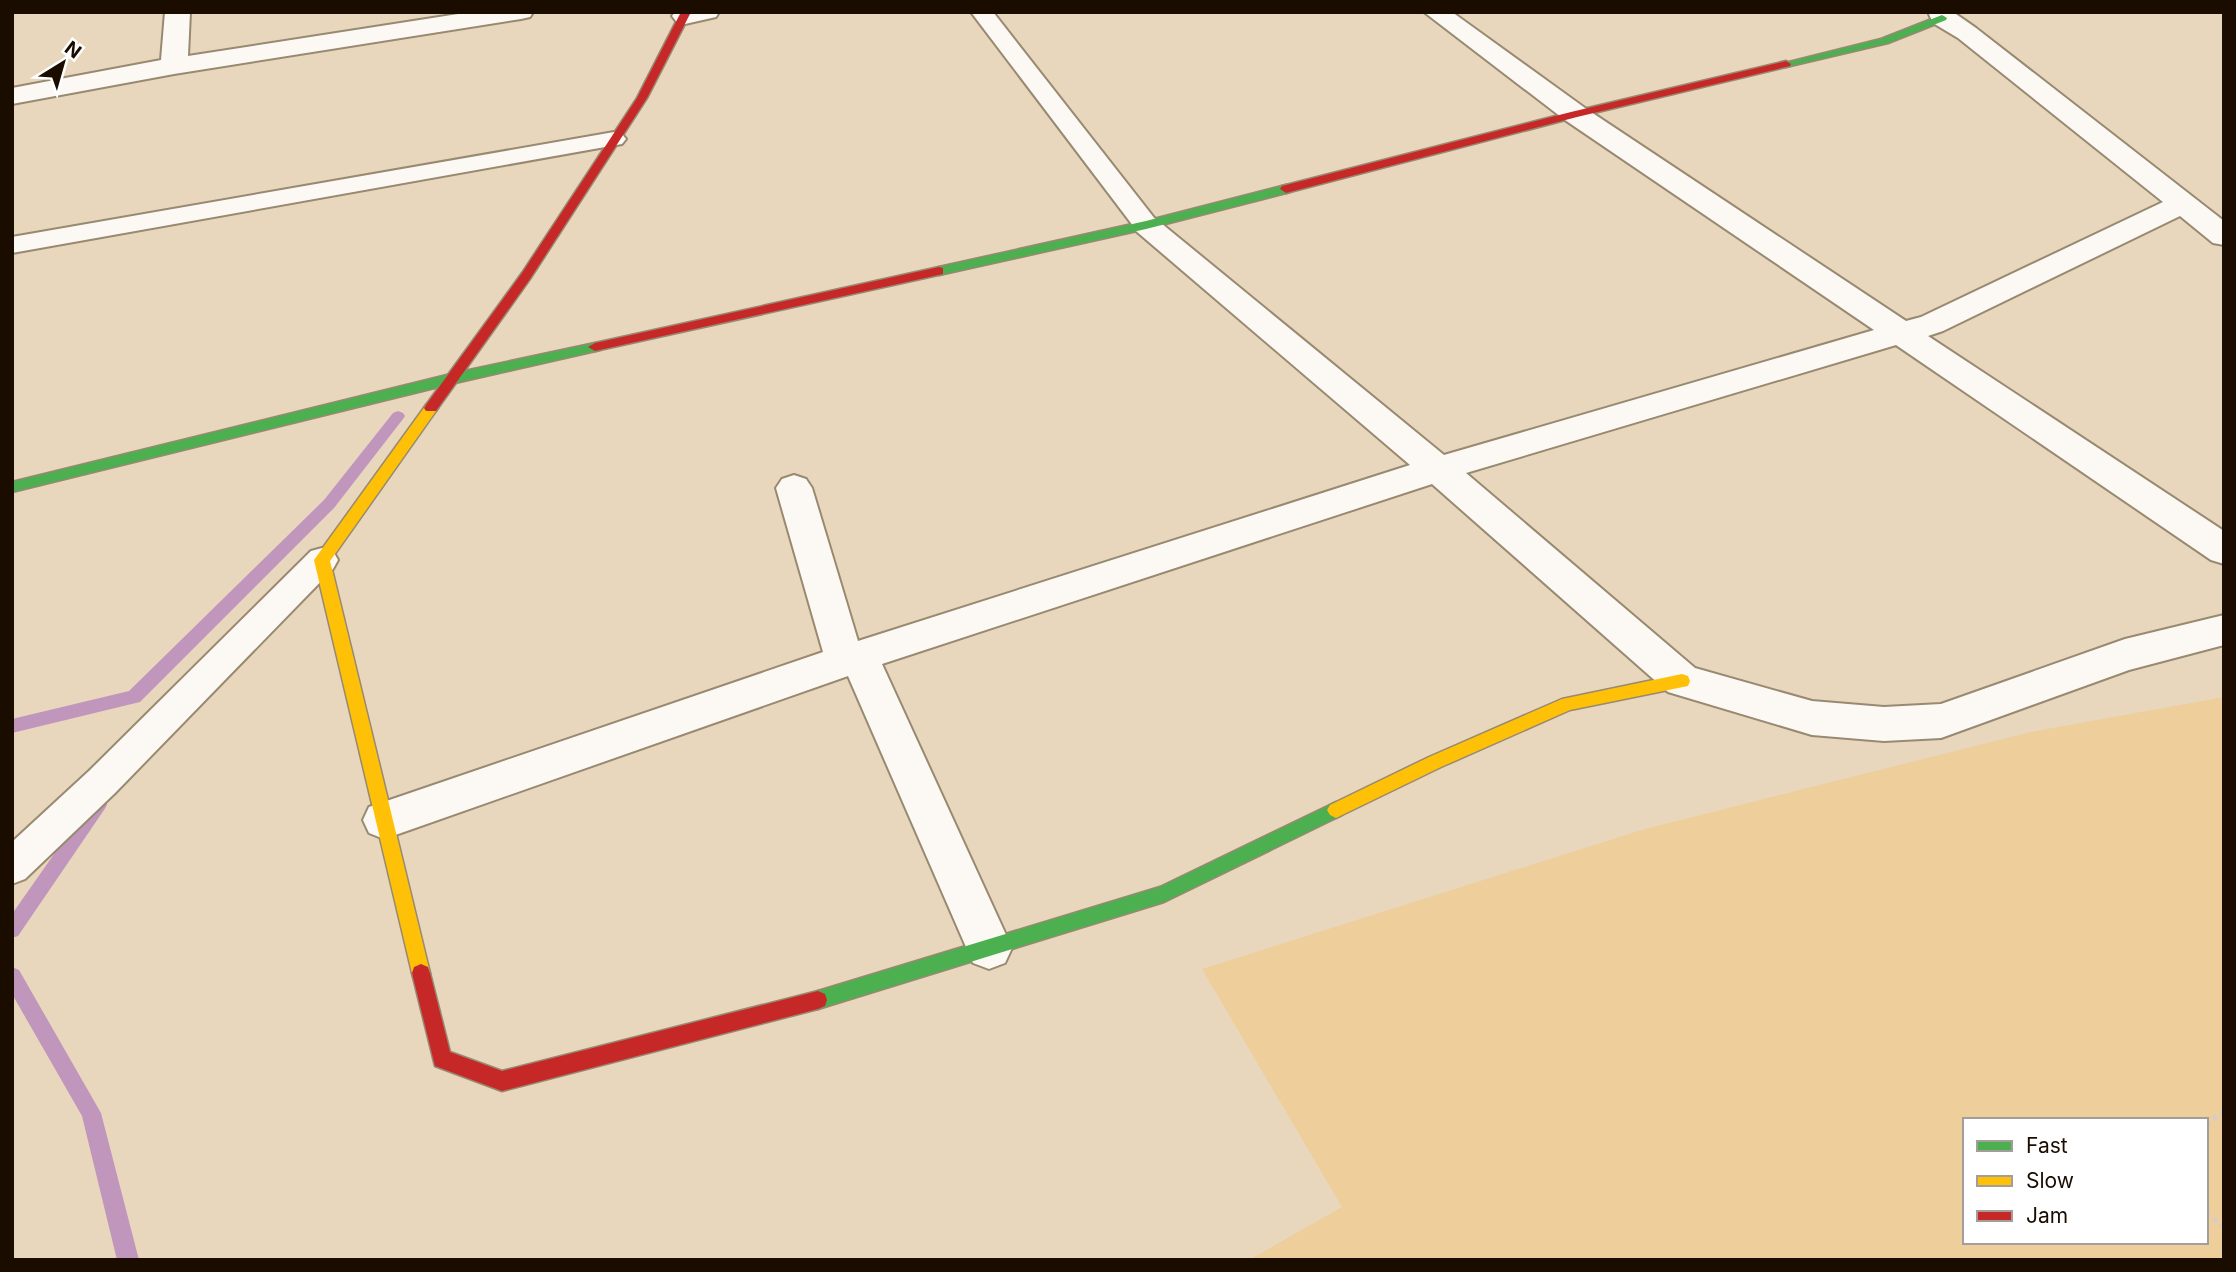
<svg xmlns="http://www.w3.org/2000/svg" width="2236" height="1272" viewBox="0 0 2236 1272" font-family="Inter,sans-serif">
	<style>
		.green { fill: #eece9a; fill-rule: evenodd }
		.lines { fill: none; stroke-linecap: round; stroke-linejoin: round }
		.stream { fill: #c196bd; fill-rule: evenodd }
		.lane-casing { stroke: #988971; stroke-width: 4 }
		.street-casing { stroke: #988971; stroke-width: 4 }
		.fast-casing { stroke: #988971; stroke-width: 3 }
		.slow-casing { stroke: #988971; stroke-width: 3 }
		.jam-casing { stroke: #988971; stroke-width: 3 }
		.path { stroke: #d4cec6; stroke-width: 5; stroke-dasharray: 4.5 4.5; stroke-linecap: butt }
		.lane { fill: #fcf9f5; fill-rule: evenodd }
		.street { fill: #fcf9f5; fill-rule: evenodd }
		.fast { fill: #4caf50; fill-rule: evenodd }
		.slow { fill: #ffc107; fill-rule: evenodd }
		.jam { fill: #c62828; fill-rule: evenodd }
	</style>
	<rect width="100%" height="100%" fill="#e8d7bc"/>
	<path class="green" d="M 2224,697 L 2224,1260 L 1249,1260 L 1342,1207 L 1202,969 L 1645,829 L 2031,732 ZM 1965,1120 L 2206,1120 L 2206,1242 L 1965,1242 Z"/>
	<g class="lines">
		<g class="stream">
			<path d="M 398,411 L 403,413 L 405,416 L 403,419 L 334,508 L 140,702 L 12,733 L 12,719 L 129,691 L 324,500 L 393,413 Z"/>
			<path d="M 98,797 L 104,800 L 107,805 L 104,810 L 18,936 L 12,938 L 12,914 L 92,800 Z"/>
			<path d="M 12,967 L 19,970 L 101,1113 L 139,1260 L 117,1260 L 82,1116 L 12,994 Z"/>
		</g>
		<defs>
			<g id="lane">
				<path d="M 971,12 L 993,12 L 1155,219 L 1159,225 L 1155,231 L 1146,233 L 1137,231 Z"/>
				<path d="M 614,132 L 622,134 L 626,139 L 622,144 L 12,253 L 12,237 Z"/>
				<path d="M 322,548 L 333,551 L 338,560 L 333,569 L 115,793 L 25,879 L 12,884 L 12,842 L 89,771 L 311,551 Z"/>
			</g>
			<g id="street">
				<path d="M 165,12 L 190,12 L 188,56 L 471,12 L 533,12 L 530,17 L 521,19 L 174,74 L 12,104 L 12,88 L 161,60 Z"/>
				<path d="M 675,12 L 719,12 L 716,17 L 685,24 L 676,21 L 672,16 Z"/>
				<path d="M 1424,12 L 1452,12 L 1585,108 L 1906,321 L 1921,317 L 2163,202 L 1958,38 L 1933,23 L 1928,12 L 1953,12 L 1976,28 L 2224,221 L 2224,245 L 2213,243 L 2180,216 L 1943,331 L 1928,336 L 2224,531 L 2224,564 L 2211,560 L 1896,345 L 1466,473 L 1695,668 L 1812,701 L 1884,707 L 1941,704 L 2125,639 L 2224,615 L 2224,645 L 2129,670 L 1941,738 L 1884,741 L 1812,735 L 1668,692 L 1432,484 L 882,664 L 1012,948 L 1005,963 L 989,969 L 973,963 L 848,676 L 384,839 L 369,833 L 363,820 L 369,807 L 823,652 L 776,488 L 782,479 L 794,475 L 806,479 L 812,488 L 858,641 L 1410,465 L 1136,231 L 1131,225 L 1136,219 L 1146,216 L 1156,219 L 1444,455 L 1874,330 L 1565,120 Z"/>
			</g>
			<g id="fast">
				<path d="M 1942,15 L 1947,18 L 1946,20 L 1888,43 L 1786,67 L 1781,64 L 1881,39 Z"/>
				<path d="M 1286,185 L 1290,186 L 1290,192 L 1146,229 L 939,275 L 933,271 L 939,267 L 1146,221 Z"/>
				<path d="M 595,343 L 602,347 L 600,350 L 455,383 L 12,492 L 12,482 L 455,373 Z"/>
				<path d="M 1336,802 L 1342,805 L 1345,810 L 1342,815 L 1164,902 L 818,1009 L 811,1006 L 809,1000 L 811,994 L 818,991 L 1160,887 Z"/>
			</g>
			<g id="slow">
				<path d="M 431,403 L 438,408 L 436,411 L 330,561 L 430,973 L 428,979 L 421,982 L 414,979 L 412,973 L 314,560 L 426,405 Z"/>
				<path d="M 1682,674 L 1688,676 L 1690,681 L 1688,686 L 1570,710 L 1441,767 L 1342,815 L 1336,818 L 1330,815 L 1327,810 L 1330,805 L 1429,757 L 1562,699 Z"/>
			</g>
			<g id="jam">
				<path d="M 681,12 L 691,12 L 647,98 L 530,279 L 436,411 L 426,411 L 424,408 L 426,405 L 522,273 L 637,98 Z"/>
				<path d="M 1786,61 L 1791,64 L 1790,66 L 1577,117 L 1286,193 L 1280,189 L 1282,186 L 1571,112 Z"/>
				<path d="M 939,267 L 943,268 L 943,274 L 595,351 L 588,347 L 595,343 Z"/>
				<path d="M 421,964 L 428,967 L 430,973 L 450,1052 L 502,1071 L 818,991 L 825,994 L 827,1000 L 825,1006 L 818,1009 L 502,1091 L 435,1066 L 412,973 L 414,967 Z"/>
			</g>
		</defs>
		<use href="#lane" class="lane-casing"/>
		<use href="#street" class="street-casing"/>
		<use href="#fast" class="fast-casing"/>
		<use href="#slow" class="slow-casing"/>
		<use href="#jam" class="jam-casing"/>
		<g class="path">
			<path d="M 2206,1125 L 2224,1111"/>
			<path d="M 2206,1214 L 2224,1227"/>
		</g>
		<use href="#lane" class="lane"/>
		<use href="#street" class="street"/>
		<use href="#fast" class="fast"/>
		<use href="#slow" class="slow"/>
		<use href="#jam" class="jam"/>
	</g>
	<rect width="2236" height="1272" fill="none" stroke="#1a0d00" stroke-width="28"/>
	<rect x="1963" y="1118" width="245" height="126" fill="#ffffff" stroke="#a39e99" stroke-width="2"/>
	<rect x="1977" y="1141" width="35" height="10" fill="#4caf50" stroke="#a39e99" stroke-width="2"/>
	<text x="2026" y="1153" font-size="21" fill="#1a0d00">Fast</text>
	<rect x="1977" y="1176" width="35" height="10" fill="#ffc107" stroke="#a39e99" stroke-width="2"/>
	<text x="2026" y="1188" font-size="21" fill="#1a0d00">Slow</text>
	<rect x="1977" y="1211" width="35" height="10" fill="#c62828" stroke="#a39e99" stroke-width="2"/>
	<text x="2026" y="1223" font-size="21" fill="#1a0d00">Jam</text>
	<g transform="translate(63 63) rotate(37)" stroke="#ffffff" stroke-width="5" paint-order="stroke">
	<path d="M0-5L12 26L0 18L-12 26Z" fill="#1a0d00"/>
	<text y="-10" font-size="19" font-weight="bold" text-anchor="middle" fill="#1a0d00">N</text>
	</g>
</svg>
